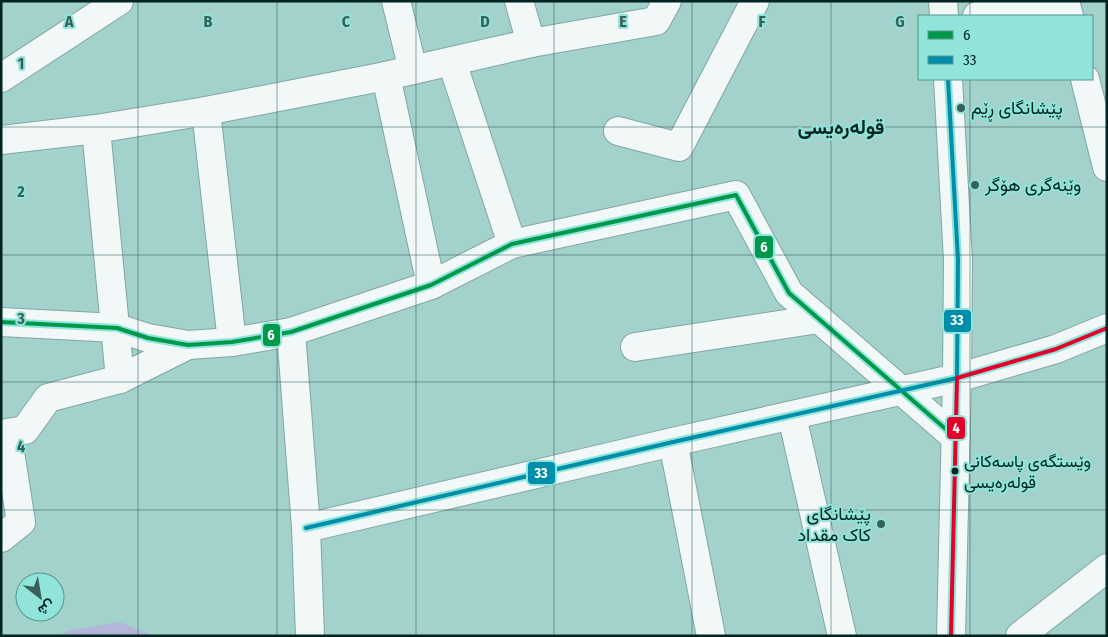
<svg xmlns="http://www.w3.org/2000/svg" width="1108" height="637" viewBox="0 0 1108 637" font-family="'Fira Sans Condensed',Vazirmatn,sans-serif">
	<style>
		.green { fill: #b3b5db }
		.lines { fill: none; stroke-linecap: round; stroke-linejoin: round }
		.minor-casing { stroke: #82a7a2; stroke-width: 30 }
		.minor { stroke: #f1f8f7; stroke-width: 28 }
		.bus-1-casing { stroke: #90e4d9; stroke-width: 8 }
		.bus-2-casing { stroke: #90e4d9; stroke-width: 8 }
		.bus-3-casing { stroke: #90e4d9; stroke-width: 8 }
		.bus-1 { stroke: #00994c; stroke-width: 4 }
		.bus-2 { stroke: #008eab; stroke-width: 4 }
		.bus-3 { stroke: #e4002b; stroke-width: 4 }
		.grid { fill: none; stroke: #39615c; stroke-width: 1; stroke-opacity: 0.55 }
		.poi-dot { fill: #39615c; stroke: #90e4d9; stroke-width: 2 }
		.bus-dot { fill: #002421; stroke: #90e4d9; stroke-width: 2 }
		.labels { text-anchor: middle; dominant-baseline: central; stroke-width: 4; stroke-linejoin: round; paint-order: stroke }
		.bus-label { font-size: 17px; fill: #002421; stroke: #90e4d9; text-anchor: start }
		.poi-label { font-size: 18px; fill: #002421; stroke: #90e4d9; text-anchor: start }
		.quarter-label { font-size: 20px; font-weight: bold; fill: #002421; stroke: #90e4d9 }
		.grid-label { font-size: 16px; text-anchor: middle; font-weight: bold; fill: #39615c; stroke: #90e4d9; stroke-width: 4; stroke-linejoin: round; paint-order: stroke }
		.line-badge { stroke: #90e4d9; stroke-width: 2 }
		.badge-label { font-size: 14px; text-anchor: middle; font-weight: bold; fill: #fff }
	</style>
	<rect width="100%" height="100%" fill="#a3d1cb"/>
	<path class="green" d="M 119,622 L 154,636 L 58,636 L 67,631 Z"/>
	<g class="lines">
		<defs>
			<g id="minor">
				<path d="M 396,1 L 413,70"/>
				<path d="M 519,1 L 531,43"/>
				<path d="M 943,1 L 944,16"/>
				<path d="M 1065,1 L 1069,16"/>
				<path d="M 977,16 L 1051,1"/>
				<path d="M 452,62 L 512,244"/>
				<path d="M 386,76 L 431,285"/>
				<path d="M 1,78 L 119,1"/>
				<path d="M 1085,79 L 1107,167"/>
				<path d="M 206,111 L 232,342"/>
				<path d="M 96,129 L 120,379"/>
				<path d="M 618,131 L 679,147 L 755,1"/>
				<path d="M 1,140 L 96,129 L 206,111 L 386,76 L 531,43 L 656,21 L 667,1"/>
				<path d="M 1,322 L 117,328 L 148,338 L 188,345 L 232,342 L 291,332 L 431,285 L 512,244 L 736,195 L 789,293 L 956,438"/>
				<path d="M 291,332 L 306,528 L 310,636"/>
				<path d="M 635,347 L 819,319"/>
				<path d="M 792,416 L 842,636"/>
				<path d="M 673,442 L 711,636"/>
				<path d="M 306,528 L 673,442 L 957,378 L 958,260 L 948,79"/>
				<path d="M 1,538 L 21,522 L 7,433 L 25,430 L 48,398 L 120,379 L 188,345"/>
				<path d="M 951,636 L 957,378 L 1056,349 L 1107,328"/>
				<path d="M 1020,636 L 1107,568"/>
			</g>
		</defs>
		<use href="#minor" class="minor-casing"/>
		<use href="#minor" class="minor"/>
		<defs>
			<path id="bus-1" d="M 1,322 L 117,328 L 148,338 L 188,345 L 232,342 L 291,332 L 431,285 L 512,244 L 736,195 L 789,293 L 956,438"/>
			<path id="bus-2" d="M 306,528 L 673,442 L 957,378 L 958,260 L 948,79"/>
			<path id="bus-3" d="M 951,636 L 957,378 L 1056,349 L 1107,328"/>
		</defs>
		<use href="#bus-1" class="bus-1-casing"/>
		<use href="#bus-2" class="bus-2-casing"/>
		<use href="#bus-3" class="bus-3-casing"/>
		<use href="#bus-1" class="bus-1"/>
		<use href="#bus-2" class="bus-2"/>
		<use href="#bus-3" class="bus-3"/>
	</g>
	<path class="grid" d="M 138,1 L 138,636M 277,1 L 277,636M 416,1 L 416,636M 554,1 L 554,636M 692,1 L 692,636M 831,1 L 831,636M 970,1 L 970,16M 970,79 L 970,636M 1,127 L 1107,127M 1,255 L 1107,255M 1,382 L 1107,382M 1,510 L 1107,510"/>
	<g class="poi-dot">
		<circle cx="961" cy="108" r="5"/>
		<circle cx="975" cy="185" r="5"/>
		<circle cx="881" cy="524" r="5"/>
	</g>
	<circle class="bus-dot" cx="955" cy="471" r="4.5"/>
	<g class="labels">
		<g class="bus-label">
			<text x="964" y="461">وێستگەی پاسەكانی<tspan x="964" dy="21">قولەرەیسی</tspan></text>
		</g>
		<g class="poi-label">
			<text x="971" y="108">پێشانگای ڕێم</text>
			<text x="985" y="185">وێنەگری هۆگر</text>
			<text x="871" y="514" text-anchor="end">پێشانگای<tspan x="871" dy="21">کاک مقداد</tspan></text>
		</g>
		<g class="quarter-label">
			<text x="841" y="127">قولەرەیسی</text>
		</g>
	</g>
	<g class="grid-label">
		<text x="69" y="27">A</text>
		<text x="208" y="27">B</text>
		<text x="346" y="27">C</text>
		<text x="485" y="27">D</text>
		<text x="623" y="27">E</text>
		<text x="762" y="27">F</text>
		<text x="900" y="27">G</text>
		<text x="21" y="69">1</text>
		<text x="21" y="197">2</text>
		<text x="21" y="324">3</text>
		<text x="21" y="452">4</text>
	</g>
	<g class="line-badge">
		<rect x="754" y="235" width="20" height="24" rx="5" fill="#00994c"/>
		<rect x="943" y="309" width="29" height="24" rx="5" fill="#008eab"/>
		<rect x="262" y="323" width="19" height="24" rx="5" fill="#00994c"/>
		<rect x="946" y="416" width="20" height="24" rx="5" fill="#e4002b"/>
		<rect x="527" y="461" width="29" height="24" rx="5" fill="#008eab"/>
	</g>
	<g class="badge-label">
		<text x="764" y="252">6</text>
		<text x="957" y="325">33</text>
		<text x="271" y="340">6</text>
		<text x="956" y="433">4</text>
		<text x="541" y="478">33</text>
	</g>
	<rect width="1108" height="637" fill="none" stroke="#002421" stroke-width="5"/>
	<rect x="918" y="15" width="175" height="65" fill="#90e4d9" stroke="#56978f"/>
	<rect x="928" y="31" width="25" height="8" fill="#00994c" stroke="#56978f"/>
	<text x="963" y="40" font-size="15" fill="#002421">6</text>
	<rect x="928" y="56" width="25" height="8" fill="#008eab" stroke="#56978f"/>
	<text x="963" y="65" font-size="15" fill="#002421">33</text>
	<g transform="translate(40 597) rotate(149)"><circle r="24" fill="#90e4d9" stroke="#56978f"/>
	<path d="M0-4L9 19L0 12L-9 19Z" fill="#39615c"/>
	<text y="-8" font-size="14" font-weight="bold" text-anchor="middle" fill="#002421">ش</text>
	</g>
</svg>
